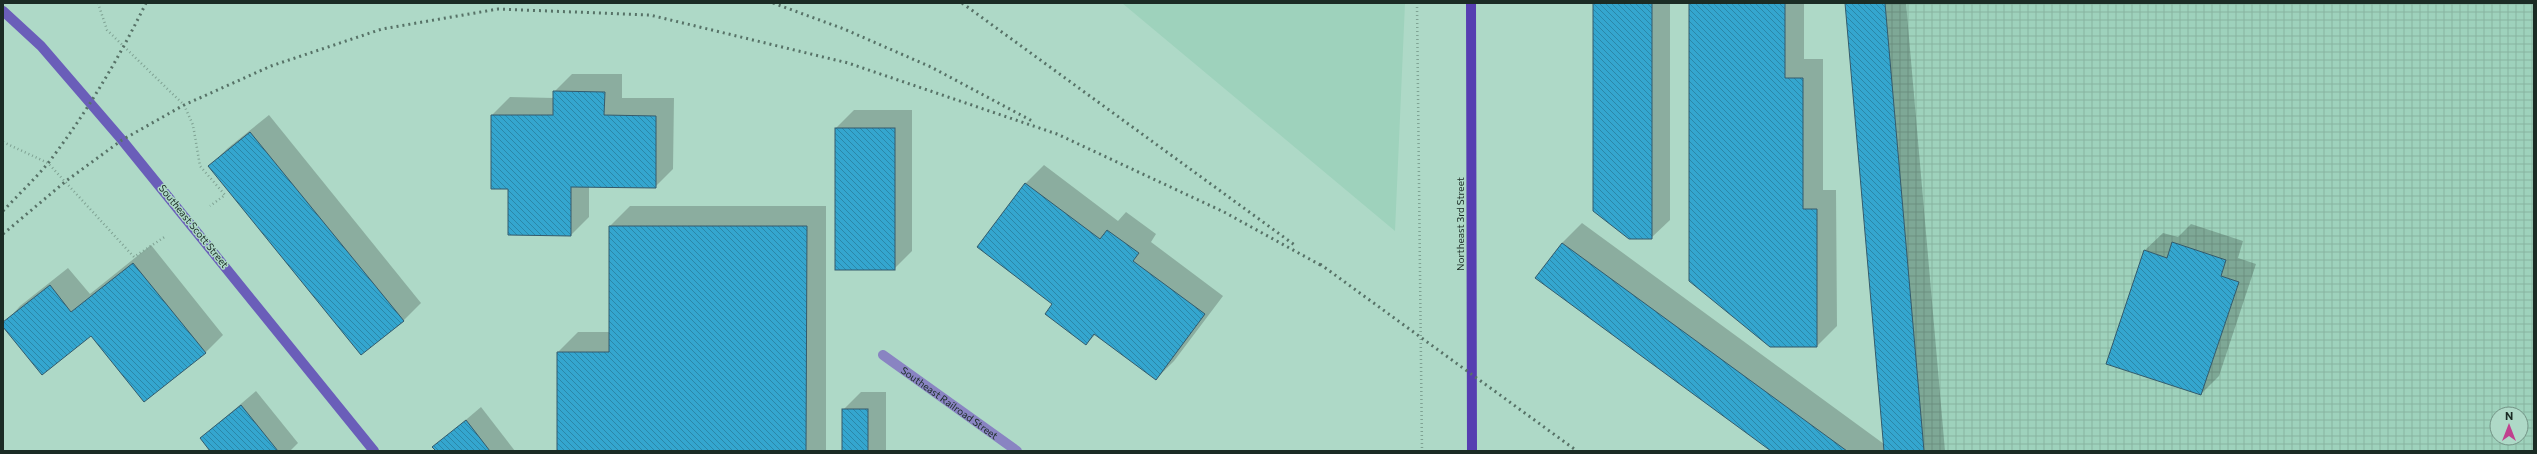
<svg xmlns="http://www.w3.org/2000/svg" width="2537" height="454" viewBox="0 0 2537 454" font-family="Commissioner,sans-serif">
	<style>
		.built { fill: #9ed2bc }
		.industrial { fill: url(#industrial-grid); fill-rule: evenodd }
		.shadow { fill: #0003 }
		.building { fill: url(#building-back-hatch); stroke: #345b6c }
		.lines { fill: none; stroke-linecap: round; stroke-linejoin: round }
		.path { stroke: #7fa293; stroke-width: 2.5; stroke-dasharray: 1 3; stroke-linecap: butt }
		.street { stroke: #8984c2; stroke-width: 10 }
		.secondary { stroke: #6a5eb9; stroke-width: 10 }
		.primary { stroke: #563eb1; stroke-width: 10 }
		.rail { stroke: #577267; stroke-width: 3; stroke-dasharray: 2 4; stroke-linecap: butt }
		.labels { text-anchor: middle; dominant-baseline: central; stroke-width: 3; stroke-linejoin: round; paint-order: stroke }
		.street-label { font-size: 10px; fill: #1b2c25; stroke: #aed9c7 }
	</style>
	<defs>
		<pattern id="industrial-grid" width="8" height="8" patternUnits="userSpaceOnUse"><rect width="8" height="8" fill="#9ed2bc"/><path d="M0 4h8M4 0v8" fill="none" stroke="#88b4a1"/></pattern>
		<pattern id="building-back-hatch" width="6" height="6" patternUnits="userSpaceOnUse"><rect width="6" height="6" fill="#34a6cf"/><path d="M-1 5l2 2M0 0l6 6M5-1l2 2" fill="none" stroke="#2b87a8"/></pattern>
	</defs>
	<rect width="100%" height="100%" fill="#aed9c7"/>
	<path class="built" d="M 1122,3 L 1405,3 L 1395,231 Z"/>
	<path class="industrial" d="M 1885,3 L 2534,3 L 2534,451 L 1924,451 ZM 2497,414 L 2521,414 L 2521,438 L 2497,438 Z"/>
	<g class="shadow">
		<path d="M 1594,3 L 1670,3 L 1670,220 L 1651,238 Z"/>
		<path d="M 1690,3 L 1804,3 L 1804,59 L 1823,59 L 1823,190 L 1836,190 L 1837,326 L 1817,346 Z"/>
		<path d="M 1846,3 L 1906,3 L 1945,451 L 1773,451 L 1536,278 L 1562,243 L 1582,223 L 1884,444 Z"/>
		<path d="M 572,74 L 622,74 L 622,98 L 674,98 L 673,169 L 655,187 L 589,186 L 589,217 L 571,235 L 509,188 L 492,115 L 510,97 L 554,98 L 554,92 Z"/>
		<path d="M 854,110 L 912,110 L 912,251 L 894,269 L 836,128 Z"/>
		<path d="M 269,115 L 421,303 L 403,321 L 209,166 L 228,148 Z"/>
		<path d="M 1044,165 L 1118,221 L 1126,212 L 1156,234 L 1151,242 L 1223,296 L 1174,361 L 1156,379 L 1096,334 L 1086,344 L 1054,304 L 978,247 L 1026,183 Z"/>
		<path d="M 630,206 L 826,206 L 826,451 L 558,451 L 558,352 L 578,332 L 610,332 L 610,226 Z"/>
		<path d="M 2191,224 L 2243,241 L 2238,258 L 2256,264 L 2219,376 L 2201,394 L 2144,251 L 2163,233 L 2178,237 Z"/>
		<path d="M 151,245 L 223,335 L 205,353 L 91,335 L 3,325 L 20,306 L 68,268 L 90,294 Z"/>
		<path d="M 256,391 L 298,443 L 290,451 L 212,451 L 201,438 Z"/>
		<path d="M 861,392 L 886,392 L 886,451 L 843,451 L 843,410 Z"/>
		<path d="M 481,407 L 515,451 L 437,451 L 434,447 Z"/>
	</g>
	<g class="building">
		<path d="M 1593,3 L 1652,3 L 1652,239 L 1629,239 L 1593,211 Z"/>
		<path d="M 1689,3 L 1785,3 L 1785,78 L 1803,78 L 1803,209 L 1817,209 L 1817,347 L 1770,347 L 1689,281 Z"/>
		<path d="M 1845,3 L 1885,3 L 1924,451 L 1884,451 Z"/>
		<path d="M 553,91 L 605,92 L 604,115 L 656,116 L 656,188 L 571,187 L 571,236 L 508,235 L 508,189 L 491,189 L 491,115 L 553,115 Z"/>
		<rect x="835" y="128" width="60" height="142"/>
		<path d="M 250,132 L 404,321 L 361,355 L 208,166 Z"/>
		<path d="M 1025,183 L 1100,239 L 1107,230 L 1139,253 L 1133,261 L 1205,314 L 1156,380 L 1094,334 L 1086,345 L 1045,314 L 1052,304 L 977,247 Z"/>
		<path d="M 609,226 L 807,226 L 806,451 L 557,451 L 557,352 L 609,352 Z"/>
		<path d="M 2172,242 L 2226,260 L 2221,276 L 2239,282 L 2201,395 L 2106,364 L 2144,250 L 2167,258 Z"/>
		<path d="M 1562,243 L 1847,451 L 1771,451 L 1535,278 Z"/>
		<path d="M 133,263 L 206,353 L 144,402 L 91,336 L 42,375 L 3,327 L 3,322 L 50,285 L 71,312 Z"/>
		<path d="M 241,405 L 278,451 L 210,451 L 200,438 Z"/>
		<rect x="842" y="409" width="26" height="42"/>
		<path d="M 466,420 L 490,451 L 436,451 L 432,447 Z"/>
	</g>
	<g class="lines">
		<g class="path">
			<path d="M 98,3 L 107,30 L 184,105 L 193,125 L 200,166 L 225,195 L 210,206"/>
			<path d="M 1417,3 L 1422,451"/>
			<path d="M 3,142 L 48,163 L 134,257 L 166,236"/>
		</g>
		<path class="street" id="s1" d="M 883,355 L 1017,451"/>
		<path class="secondary" d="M 3,11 L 41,46 L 122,140 L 374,451"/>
		<path class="primary" d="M 1471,3 L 1472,451"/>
		<g class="rail">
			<path d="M 773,3 L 844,29 L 931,67 L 1034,122"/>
			<path d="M 962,3 L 1296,246"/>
			<path d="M 3,211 C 18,195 35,179 49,162 C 87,112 118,60 146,3"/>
			<path d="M 3,234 L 66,181 L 122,140 L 184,105 L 271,66 L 382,29 L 498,9 L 650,15 L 848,63 L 1057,134 L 1224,212 L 1324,267"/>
			<path d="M 1320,264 L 1577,451"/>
		</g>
	</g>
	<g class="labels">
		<g class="street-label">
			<text transform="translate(1460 224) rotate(-90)">Northeast 3rd Street</text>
			<text transform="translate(194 226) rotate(51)">Southeast Scott Street</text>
			<text stroke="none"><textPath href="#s1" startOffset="82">Southeast Railroad Street</textPath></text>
		</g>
	</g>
	<rect width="2537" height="454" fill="none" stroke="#1b2c25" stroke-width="8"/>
	<g transform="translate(2509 426)"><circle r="19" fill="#aed9c7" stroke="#739486"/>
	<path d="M0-3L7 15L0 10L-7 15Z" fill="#c0418e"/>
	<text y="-6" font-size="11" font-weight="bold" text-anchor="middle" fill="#1b2c25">N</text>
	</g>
</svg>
